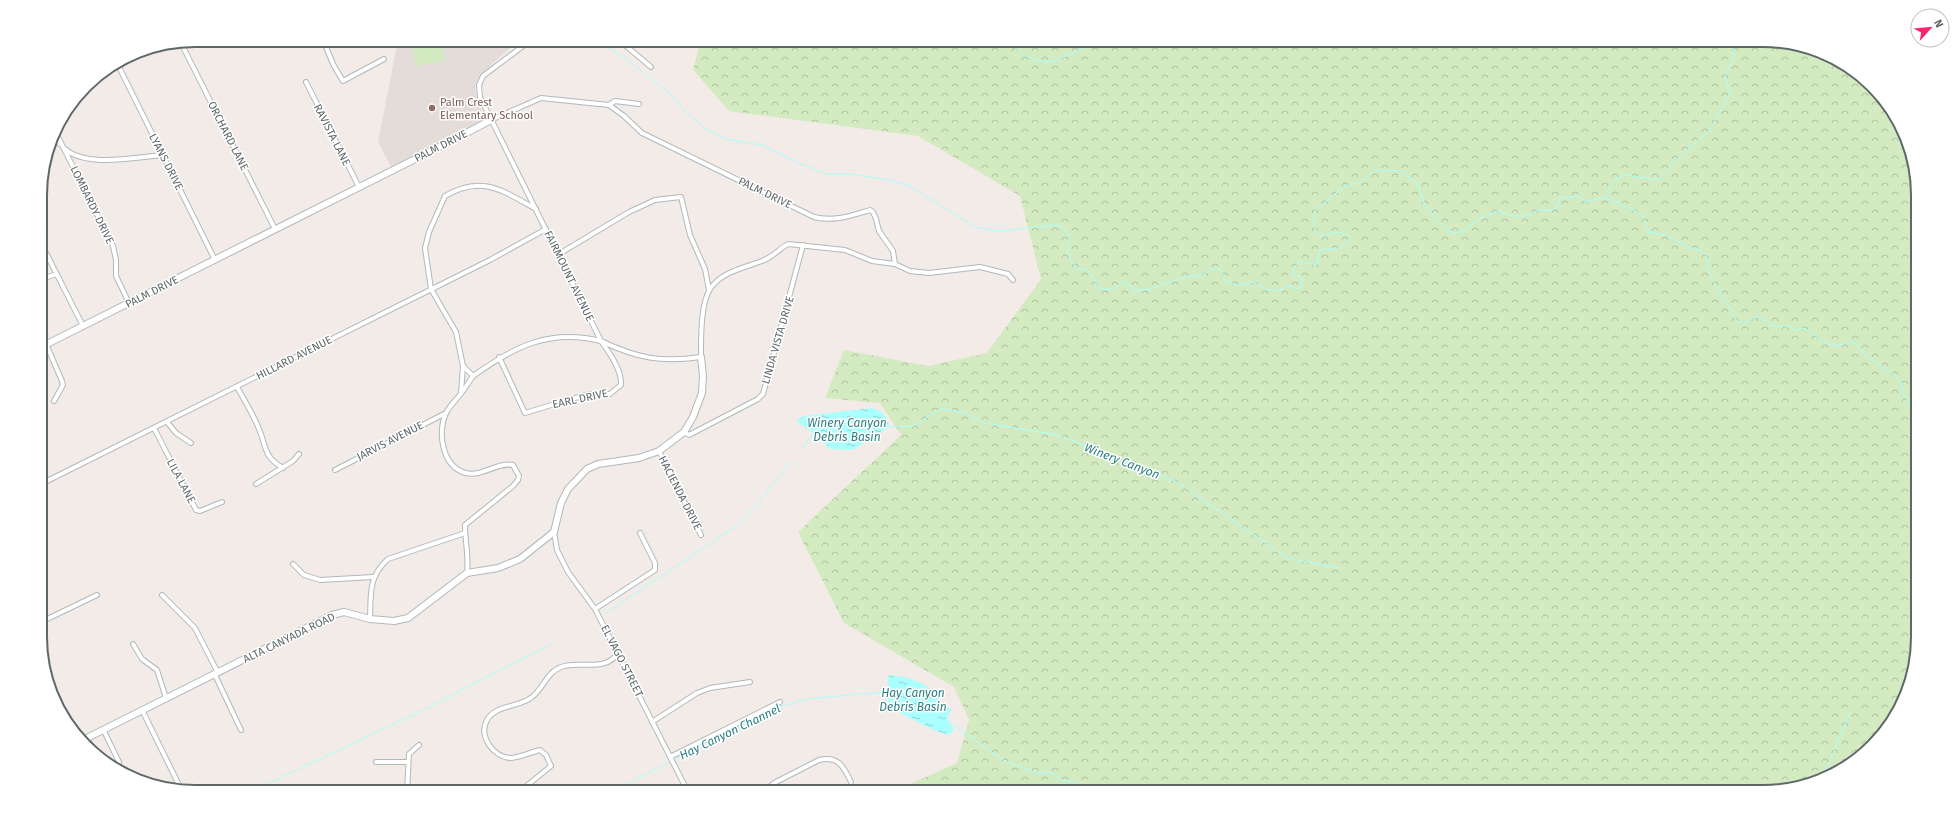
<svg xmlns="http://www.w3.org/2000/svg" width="1958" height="832" viewBox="0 0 1958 832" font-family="'Fira Sans',sans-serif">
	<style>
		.education { fill: #e4dcd8 }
		.forest { fill: url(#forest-crowns) }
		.pitch { fill: #d4ebc1 }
		.water { fill: url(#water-ripples) }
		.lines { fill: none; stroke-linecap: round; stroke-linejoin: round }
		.stream { stroke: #aff; stroke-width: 1 }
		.street-casing { stroke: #b2b9bb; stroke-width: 6 }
		.secondary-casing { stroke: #b1b9bb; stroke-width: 8 }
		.street { stroke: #fff; stroke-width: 4 }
		.secondary { stroke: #fff; stroke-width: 6 }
		.education-dot { fill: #8d6e63; stroke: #fff; stroke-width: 1.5 }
		.labels { text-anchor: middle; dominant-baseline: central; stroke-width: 3; stroke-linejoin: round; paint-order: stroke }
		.education-label { font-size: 11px; fill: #785e54; stroke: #fff; text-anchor: start }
		.street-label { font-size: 11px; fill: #5e6869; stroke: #fff }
		.water-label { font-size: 12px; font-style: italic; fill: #2c7e84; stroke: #fff }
		.rim { fill: none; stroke: #5e6869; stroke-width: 2 }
	</style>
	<defs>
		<pattern id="forest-crowns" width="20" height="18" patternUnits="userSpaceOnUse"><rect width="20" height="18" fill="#d4ebc1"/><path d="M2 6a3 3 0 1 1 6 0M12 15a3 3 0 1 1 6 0" fill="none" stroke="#afc2a1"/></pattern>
		<pattern id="water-ripples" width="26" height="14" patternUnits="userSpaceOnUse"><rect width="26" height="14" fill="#aff"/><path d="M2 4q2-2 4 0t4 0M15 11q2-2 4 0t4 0" fill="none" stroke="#8ed2d2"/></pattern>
	</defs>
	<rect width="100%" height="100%" fill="#f2ebe7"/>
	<path class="education" d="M 398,40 L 519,40 L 480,75 L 476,82 L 475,93 L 484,116 L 480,123 L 391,167 L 378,142 Z"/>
	<path class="forest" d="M 701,40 L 1763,40 L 1822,52 L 1858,72 L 1886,101 L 1906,136 L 1917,175 L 1918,638 L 1906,696 L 1886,731 L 1857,760 L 1813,784 L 1773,792 L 893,792 L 957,763 L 969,720 L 954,687 L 844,623 L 798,532 L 901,435 L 880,403 L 825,398 L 844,350 L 928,366 L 987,353 L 1041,279 L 1020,196 L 918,136 L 729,111 L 693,70 Z"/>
	<path class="pitch" d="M 411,40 L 439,40 L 446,60 L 416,66 Z"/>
	<g class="water">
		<path d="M 872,408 C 883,412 887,415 889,427 L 853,450 L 830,449 L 817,435 L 796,421 L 804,416 Z"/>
		<path d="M 890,675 C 909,677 935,684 940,704 L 952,709 L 947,718 L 954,731 L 948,735 L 936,731 L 892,709 L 888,701 L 888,676 Z"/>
	</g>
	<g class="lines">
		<g class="stream">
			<path d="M 596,40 L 627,59 L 670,94 L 685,111 L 706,129 L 726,139 L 762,145 L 801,164 L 827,174 L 850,174 L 890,180 L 910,186 L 975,227 L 998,231 L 1055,225 L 1063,227 L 1069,235 L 1067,250 L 1070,258 L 1077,268 L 1087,270 L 1101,289 L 1113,289 L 1125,282 L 1129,283 L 1134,291 L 1150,289 L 1185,277 L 1202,275 L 1217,267 L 1221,270 L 1225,281 L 1237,285 L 1255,282 C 1269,292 1274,293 1290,286 L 1296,289 L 1301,287 L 1302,278 L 1295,275 L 1293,269 L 1300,261 L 1316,265 L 1319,253 L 1321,250 L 1339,248 L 1348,242 L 1349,237 C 1340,228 1332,234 1321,236 C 1314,229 1311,219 1316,210 C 1318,207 1323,204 1326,202 C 1336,193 1345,183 1360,183 L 1375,170 L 1401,171 L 1414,181 L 1418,185 L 1425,206 L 1448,231 L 1456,233 L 1464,230 L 1482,217 L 1498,211 L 1513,216 L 1525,216 L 1539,210 L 1552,210 L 1558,206 L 1560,198 L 1578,196 L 1587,202 L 1603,198 L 1616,179 L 1624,175 L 1658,180 L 1686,151 L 1709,131 L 1730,94 L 1725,76 L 1734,58 L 1732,40"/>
			<path d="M 1010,40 C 1018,55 1034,63 1052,61 C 1063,59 1090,45 1102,40"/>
			<path d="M 1603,198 L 1612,200 L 1642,214 L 1649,232 L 1665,235 L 1690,248 L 1699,249 L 1706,254 L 1709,273 L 1737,321 L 1745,323 L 1758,316 L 1771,326 L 1790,327 L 1795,331 L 1804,328 L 1828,344 L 1836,346 L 1850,342 L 1856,344 L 1864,354 L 1893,374 L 1902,383 L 1904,395 L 1913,410 L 1917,412"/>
			<path d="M 889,427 L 913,426 L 941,409 L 966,413 L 984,423 L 1058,435 L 1177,482 L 1287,558 L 1340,568"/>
			<path d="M 802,448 L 814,433"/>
			<path d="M 606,613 L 736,526 L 757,505 L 790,462"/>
			<path d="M 860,694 L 887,692"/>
			<path d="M 948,721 L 1003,760 L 1033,772 L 1052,773 L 1063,781 L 1074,781 L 1087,792"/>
			<path d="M 675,759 L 778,707 L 808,699 L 857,694"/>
			<path d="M 1822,779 L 1850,713"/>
			<path d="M 250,792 L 419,712 L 551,644"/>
			<path d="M 611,792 L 668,763"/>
			<path d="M 1505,792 L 1509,789 C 1516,791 1521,789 1527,792"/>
			<path d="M 1531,792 C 1540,785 1548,787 1557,792"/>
		</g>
		<defs>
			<g id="street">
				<path d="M 323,40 L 334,66 L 343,81 L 384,59"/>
				<path d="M 531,40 L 483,76 L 479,85 L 480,97 L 601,341 C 637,358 661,363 701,357 C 701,338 700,299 713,285 C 725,271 746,267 762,261 C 773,257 779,249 788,244 L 845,250 L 872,261 L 895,264 L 910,271 L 929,273 L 980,267 L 1008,274 L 1013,280"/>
				<path d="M 619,40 L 651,67"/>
				<path d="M 181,43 L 275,229"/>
				<path d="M 117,63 L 215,260"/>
				<path d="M 306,82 L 359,187"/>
				<path d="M 609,105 L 615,101 L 639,104"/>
				<path d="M 491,120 L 541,98 L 609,105 L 624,116 L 642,133 L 814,217 C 834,222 850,216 870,210 L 873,212 L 876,219 L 879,231 L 893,251 L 895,264"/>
				<path d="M 55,131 L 113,246 L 116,260 L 116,276 L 129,303"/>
				<path d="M 53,138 L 60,144"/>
				<path d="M 65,149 C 87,168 135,157 163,155"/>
				<path d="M 40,241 L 83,326"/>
				<path d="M 559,254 L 629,212 L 655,200 L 681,197 L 690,235 L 705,269 L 709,290"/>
				<path d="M 41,279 L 57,274"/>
				<path d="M 46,344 L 62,381 L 63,385 L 54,401"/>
				<path d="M 473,376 C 514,347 549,328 601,341 C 609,352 622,370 621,385 L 610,394 L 591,394 L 571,399 L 525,413 L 499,357"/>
				<path d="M 237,387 C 245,401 253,414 259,429 C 267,448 263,456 283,468"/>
				<path d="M 461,393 L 463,366"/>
				<path d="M 167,422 L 176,433 L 191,443"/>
				<path d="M 154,428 L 196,510 L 200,511 L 222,502"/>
				<path d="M 684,432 L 689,435 L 758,399 L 763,394 L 803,245"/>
				<path d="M 659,451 L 701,535"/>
				<path d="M 335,470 L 446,413"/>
				<path d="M 41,484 L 490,260 L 546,229"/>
				<path d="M 256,484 L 293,461 L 299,454"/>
				<path d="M 554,532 L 557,550 L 568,572 L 595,609 L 688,792"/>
				<path d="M 293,564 L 304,575 L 320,580 L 373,577"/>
				<path d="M 467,573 C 469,557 465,541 465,525 L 513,486 L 518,480 L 519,476 L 513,465 C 496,462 483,477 466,473 C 442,467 437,432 446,413 C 449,407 455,401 459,396 C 464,390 468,383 473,376 L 463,366 L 456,332 L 431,289 L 425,248 L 429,232 L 445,196 C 482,174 503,191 536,209"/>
				<path d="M 162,595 L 195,628 L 218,673"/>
				<path d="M 595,609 L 655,570 L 655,563 L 640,533"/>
				<path d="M 370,619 C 371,594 368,577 388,559 L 465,533"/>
				<path d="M 41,622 L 97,595"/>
				<path d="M 133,644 L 142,659 L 157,670 L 166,698"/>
				<path d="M 215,675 L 241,730"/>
				<path d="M 142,710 L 181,789"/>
				<path d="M 652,722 L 697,693 L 710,688 L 750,682"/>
				<path d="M 103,729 L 119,762"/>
				<path d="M 87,737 L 95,754"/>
				<path d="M 670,757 L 780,702"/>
				<path d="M 376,762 L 407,762"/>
				<path d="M 407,792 L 409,754 L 419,745"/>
				<path d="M 458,792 L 460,789"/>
				<path d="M 519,792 L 551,766 L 546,755 L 540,750 C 531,752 519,758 510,758 C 494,757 478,737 487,720 C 496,704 519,708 532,697 C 543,689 547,672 561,667 C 580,660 605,673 618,653"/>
				<path d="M 764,792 L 774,783 L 819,760 C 838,755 844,767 851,782"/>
			</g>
			<g id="secondary">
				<path d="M 41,347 L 455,139 L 491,120"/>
				<path d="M 81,741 L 332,615 L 344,612 L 370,619 L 394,621 L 408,618 L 467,573 L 498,568 L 520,559 L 554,532 L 561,503 L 568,489 L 587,469 L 598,464 L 639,458 L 659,451 L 684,432 L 693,417 L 702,393 L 703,376 L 701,357"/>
			</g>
		</defs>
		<use href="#street" class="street-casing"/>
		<use href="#secondary" class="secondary-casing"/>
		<use href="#street" class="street"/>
		<use href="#secondary" class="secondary"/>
	</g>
	<circle class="education-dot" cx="432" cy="108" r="4"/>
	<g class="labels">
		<g class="education-label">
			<text x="440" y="102">Palm Crest<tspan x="440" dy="13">Elementary School</tspan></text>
		</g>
		<g class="street-label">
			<text transform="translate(332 135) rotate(63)">RAVISTA LANE</text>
			<text transform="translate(228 136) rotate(63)">ORCHARD LANE</text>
			<text transform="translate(441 146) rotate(-27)">PALM DRIVE</text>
			<text transform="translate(166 162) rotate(63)">LYANS DRIVE</text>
			<text transform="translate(765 193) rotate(26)">PALM DRIVE</text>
			<text transform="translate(92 205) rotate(64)">LOMBARDY DRIVE</text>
			<text transform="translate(569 276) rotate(64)">FAIRMOUNT AVENUE</text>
			<text transform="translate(152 292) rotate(-27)">PALM DRIVE</text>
			<text transform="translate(778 340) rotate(-74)">LINDA VISTA DRIVE</text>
			<text transform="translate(294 358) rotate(-27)">HILLARD AVENUE</text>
			<text transform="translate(580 399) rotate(-12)">EARL DRIVE</text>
			<text transform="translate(390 441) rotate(-27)">JARVIS AVENUE</text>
			<text transform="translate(181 481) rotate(62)">LILA LANE</text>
			<text transform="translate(680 493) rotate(63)">HACIENDA DRIVE</text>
			<text transform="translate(289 638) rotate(-26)">ALTA CANYADA ROAD</text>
			<text transform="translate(622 661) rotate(63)">EL VAGO STREET</text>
		</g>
		<g class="water-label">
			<text x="847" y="423">Winery Canyon<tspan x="847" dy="14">Debris Basin</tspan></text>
			<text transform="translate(1122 461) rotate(21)">Winery Canyon</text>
			<text x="913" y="693">Hay Canyon<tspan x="913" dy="14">Debris Basin</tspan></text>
			<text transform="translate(730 732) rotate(-26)">Hay Canyon Channel</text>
		</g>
	</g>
	<path d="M0 0H1958V832H0ZM195 47H1763A148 148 0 0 1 1911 195V637A148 148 0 0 1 1763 785H195A148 148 0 0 1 47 637V195A148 148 0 0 1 195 47Z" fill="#fff" fill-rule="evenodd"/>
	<path class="rim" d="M195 47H1763A148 148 0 0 1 1911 195V637A148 148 0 0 1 1763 785H195A148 148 0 0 1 47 637V195A148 148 0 0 1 195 47Z"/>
	<g transform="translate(1930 28) rotate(63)"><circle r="19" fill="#ffffff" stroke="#bfc3c3"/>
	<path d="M0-3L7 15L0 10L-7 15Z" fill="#fc2371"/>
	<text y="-6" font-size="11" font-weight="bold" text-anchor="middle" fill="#5e6869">N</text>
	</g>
</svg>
